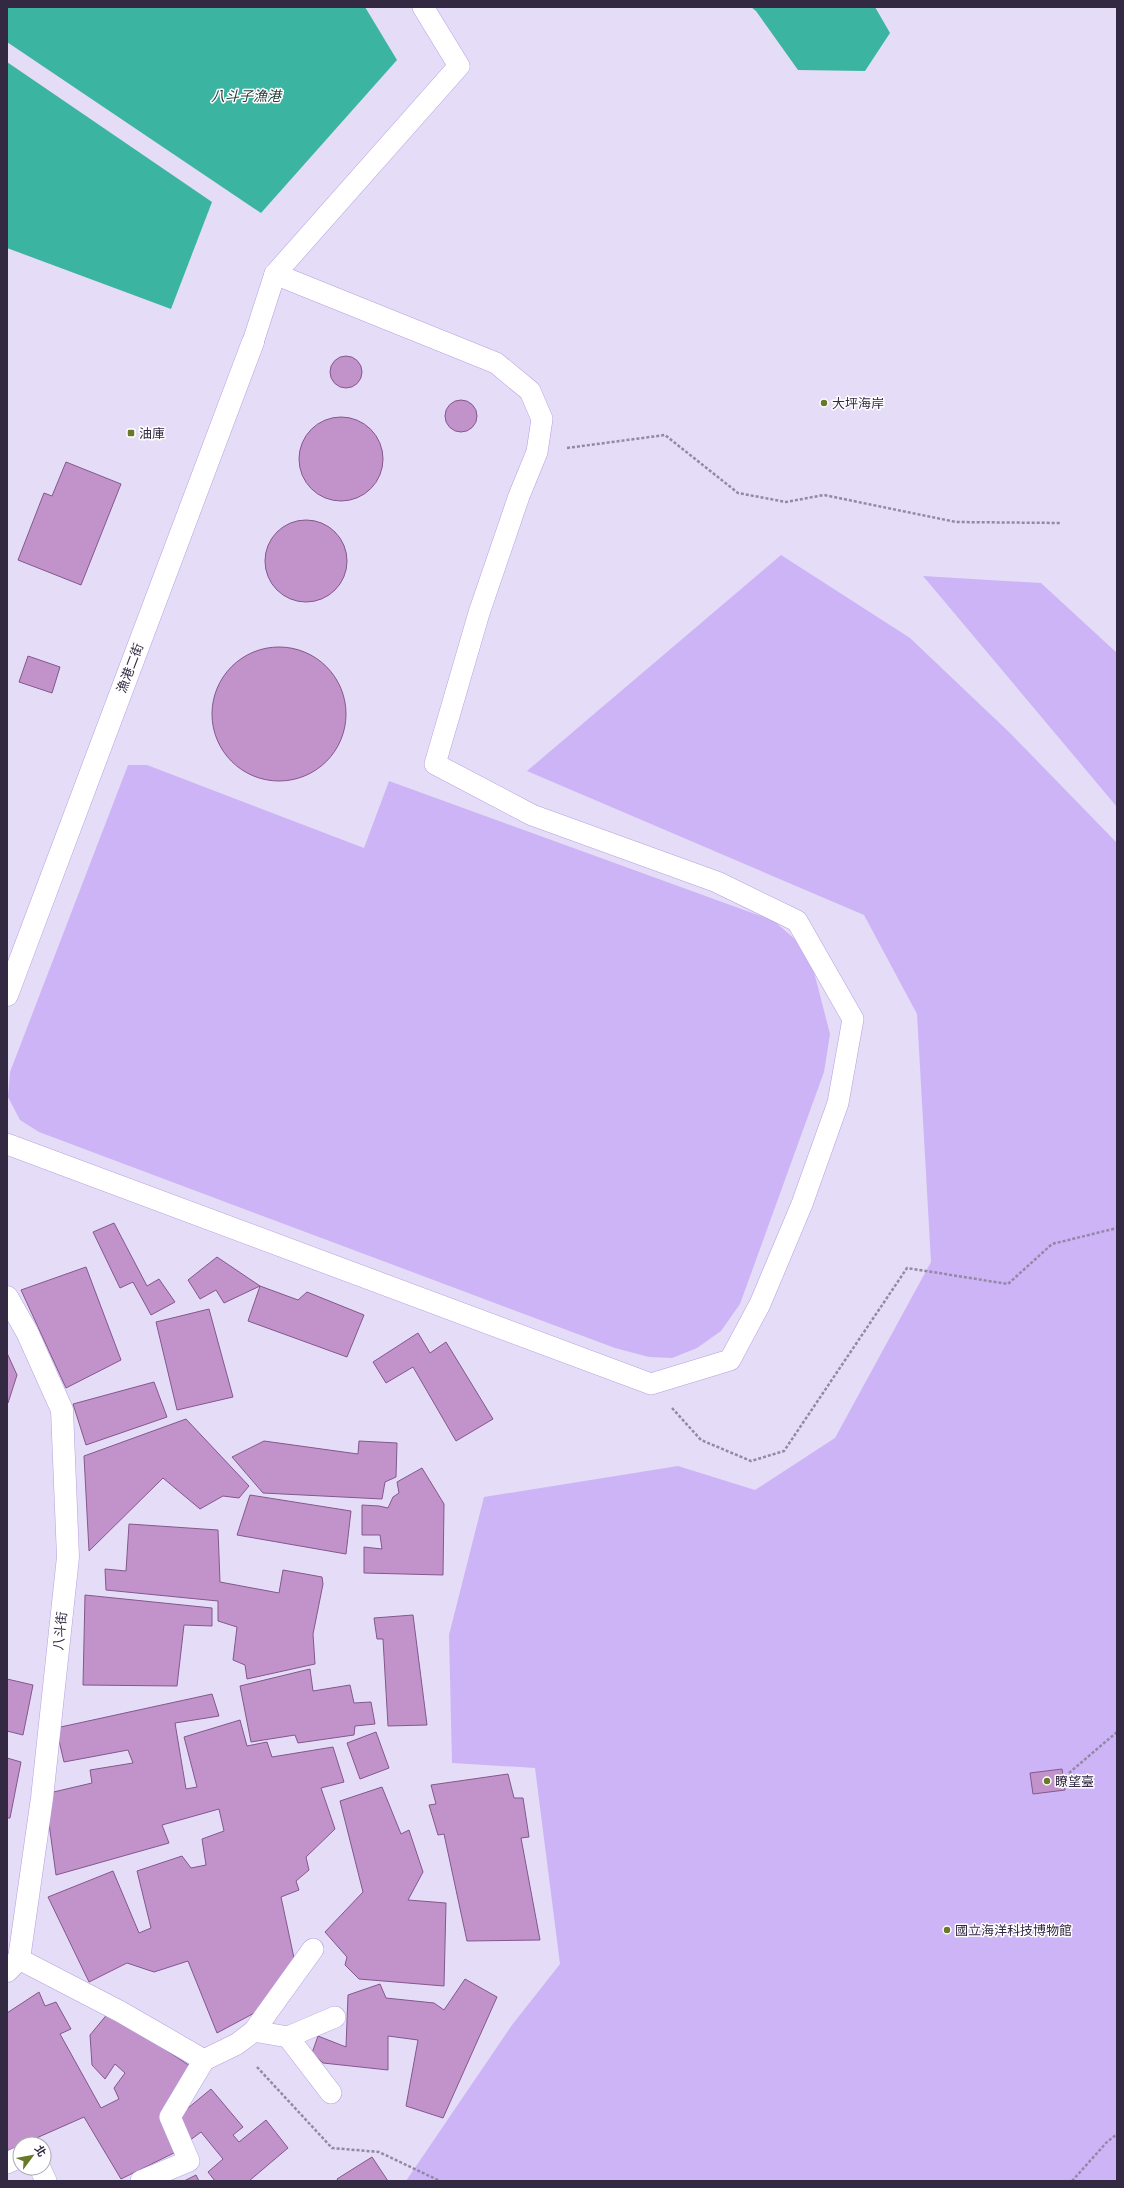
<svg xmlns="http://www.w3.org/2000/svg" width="1124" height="2188" viewBox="0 0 1124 2188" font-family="'Fira Sans','Noto Sans TC',sans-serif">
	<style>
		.green { fill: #ccb4f7 }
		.water { fill: #3bb4a1 }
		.building { fill: #c293cb; stroke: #83588c }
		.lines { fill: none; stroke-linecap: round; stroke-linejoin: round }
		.lane-casing { stroke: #b7a0e1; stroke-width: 22 }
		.street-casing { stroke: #b7a0e1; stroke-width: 23 }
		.path { stroke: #9389a4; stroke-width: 2.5; stroke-dasharray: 3 2; stroke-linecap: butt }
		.lane { stroke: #fff; stroke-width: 21 }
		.street { stroke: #fff; stroke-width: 22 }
		.poi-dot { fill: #687928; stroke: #fff; stroke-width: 1.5 }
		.labels { text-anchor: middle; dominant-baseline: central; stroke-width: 3; stroke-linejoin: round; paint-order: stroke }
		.poi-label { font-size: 13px; fill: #332943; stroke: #fff; text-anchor: start }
		.street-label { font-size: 13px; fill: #332943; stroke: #fff }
		.water-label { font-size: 14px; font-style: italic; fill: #243e39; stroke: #fff }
	</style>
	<rect width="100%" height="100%" fill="#e5dcf7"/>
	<g class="green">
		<path d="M 781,555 L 910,638 L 1010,733 L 1117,843 L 1117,2181 L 406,2181 L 512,2025 L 560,1964 L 535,1768 L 452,1763 L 449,1635 L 484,1497 L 678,1466 L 755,1490 L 835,1438 L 931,1262 L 917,1014 L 864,915 L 527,771 Z"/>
		<path d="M 923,576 L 1041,583 L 1117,653 L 1117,807 Z"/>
		<path d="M 128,765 L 147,765 L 364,848 L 389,781 L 774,921 L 797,941 L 814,972 L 830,1034 L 824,1072 L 740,1304 L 721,1331 L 697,1348 L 672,1358 L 649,1357 L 615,1348 L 39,1132 L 20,1120 L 8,1097 L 10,1072 Z"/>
	</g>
	<g class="water">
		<path d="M 7,7 L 365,7 L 397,60 L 261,213 L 7,42 Z"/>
		<path d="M 751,7 L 875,7 L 890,33 L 865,71 L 798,70 L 756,11 Z"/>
		<path d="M 7,62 L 212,202 L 171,309 L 7,248 Z"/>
	</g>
	<g class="building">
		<circle cx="346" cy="372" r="16"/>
		<circle cx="461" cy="416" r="16"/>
		<circle cx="341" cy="459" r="42"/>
		<path d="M 66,462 L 121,484 L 81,585 L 18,560 L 44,493 L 52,496 Z"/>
		<circle cx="306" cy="561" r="41"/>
		<circle cx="279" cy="714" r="67"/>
		<path d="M 28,656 L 60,667 L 52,693 L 19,682 Z"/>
		<path d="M 114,1223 L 147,1286 L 159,1279 L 175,1302 L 151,1315 L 133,1282 L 120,1288 L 93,1232 Z"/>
		<path d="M 217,1257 L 260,1286 L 224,1303 L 216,1290 L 200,1299 L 188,1280 Z"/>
		<path d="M 86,1267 L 121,1360 L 66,1388 L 21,1290 Z"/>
		<path d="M 260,1286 L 298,1300 L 307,1292 L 364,1315 L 347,1357 L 248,1321 Z"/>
		<path d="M 209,1309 L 233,1397 L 177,1410 L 156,1322 Z"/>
		<path d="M 418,1333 L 430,1353 L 446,1342 L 493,1419 L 456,1441 L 413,1367 L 386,1383 L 373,1362 Z"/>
		<path d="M 7,1353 L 17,1375 L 8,1403 L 7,1403 Z"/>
		<path d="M 154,1382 L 167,1417 L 86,1445 L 73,1404 Z"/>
		<path d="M 186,1419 L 249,1486 L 239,1498 L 223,1496 L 200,1509 L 163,1478 L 89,1551 L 84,1456 Z"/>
		<path d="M 264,1441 L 358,1454 L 359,1441 L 397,1443 L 396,1477 L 385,1482 L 382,1499 L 263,1493 L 232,1457 Z"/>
		<path d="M 422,1468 L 444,1504 L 443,1575 L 364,1573 L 364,1547 L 382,1549 L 380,1535 L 362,1535 L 362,1505 L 379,1506 L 388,1508 L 393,1497 L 399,1493 L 397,1482 Z"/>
		<path d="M 250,1495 L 351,1511 L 346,1554 L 237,1535 Z"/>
		<path d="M 129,1524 L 218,1530 L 220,1582 L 279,1593 L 283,1570 L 322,1577 L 323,1584 L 313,1634 L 315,1664 L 247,1679 L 245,1665 L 233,1660 L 237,1627 L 218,1621 L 218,1601 L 106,1590 L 105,1569 L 126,1571 Z"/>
		<path d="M 85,1595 L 212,1608 L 212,1626 L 184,1625 L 177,1686 L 83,1685 Z"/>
		<path d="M 413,1615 L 427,1725 L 388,1726 L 383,1639 L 377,1639 L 374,1618 Z"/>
		<path d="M 310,1669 L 313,1691 L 350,1685 L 354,1703 L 371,1702 L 375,1724 L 355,1726 L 354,1735 L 298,1743 L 295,1735 L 251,1742 L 240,1686 Z"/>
		<path d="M 7,1679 L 33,1685 L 23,1735 L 7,1731 Z"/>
		<path d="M 212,1694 L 219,1716 L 175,1723 L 186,1789 L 197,1787 L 184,1737 L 240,1720 L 247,1746 L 267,1742 L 272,1757 L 333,1747 L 344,1782 L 321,1788 L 335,1829 L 306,1857 L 309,1870 L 296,1881 L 299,1890 L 281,1897 L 294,1958 L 260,2010 L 217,2033 L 188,1961 L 154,1972 L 127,1963 L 89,1982 L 48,1897 L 113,1871 L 139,1933 L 151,1928 L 137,1871 L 182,1856 L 191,1868 L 206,1865 L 202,1839 L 224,1831 L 219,1809 L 162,1825 L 169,1843 L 56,1875 L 45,1794 L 92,1783 L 90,1770 L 133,1763 L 128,1750 L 64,1762 L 56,1728 Z"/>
		<path d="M 376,1732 L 389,1768 L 360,1779 L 347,1743 Z"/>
		<path d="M 7,1758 L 21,1762 L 10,1818 L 7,1818 Z"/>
		<path d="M 1062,1769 L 1065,1790 L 1033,1794 L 1030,1773 Z"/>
		<path d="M 508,1774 L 514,1798 L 523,1798 L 529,1837 L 521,1838 L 540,1940 L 467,1941 L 444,1834 L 438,1835 L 429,1805 L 436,1804 L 431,1785 Z"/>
		<path d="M 382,1787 L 401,1834 L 409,1830 L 423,1872 L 408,1900 L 446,1903 L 444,1986 L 359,1979 L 345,1965 L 347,1957 L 325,1932 L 363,1892 L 340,1801 Z"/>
		<path d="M 465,1979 L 497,1997 L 443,2118 L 406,2106 L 418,2040 L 388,2036 L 388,2070 L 323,2063 L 312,2053 L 318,2036 L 346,2047 L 348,1995 L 380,1984 L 386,1998 L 434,2003 L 444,2010 Z"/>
		<path d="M 39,1992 L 45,2006 L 56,2002 L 71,2029 L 60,2034 L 101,2108 L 119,2099 L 114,2088 L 125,2073 L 115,2064 L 105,2079 L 92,2065 L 90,2035 L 109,2012 L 190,2066 L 176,2152 L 121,2179 L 84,2117 L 7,2151 L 7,2013 Z"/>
		<path d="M 211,2089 L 243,2127 L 233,2135 L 239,2142 L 266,2120 L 288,2148 L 249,2181 L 215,2181 L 208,2172 L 223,2159 L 201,2132 L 189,2141 L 176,2118 Z"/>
		<path d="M 372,2157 L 388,2181 L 338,2181 L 337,2179 Z"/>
		<path d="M 196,2175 L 199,2181 L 184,2181 Z"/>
	</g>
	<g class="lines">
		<defs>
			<g id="lane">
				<path d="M 253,342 L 275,274 L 459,66 L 423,7"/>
				<path d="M 7,1144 L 651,1384 L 730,1360 L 760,1304 L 802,1204 L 838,1103 L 853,1019 L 797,921 L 717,882 L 532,815 L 435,764 L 479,613 L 519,496 L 537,452 L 542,419 L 530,391 L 496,363 L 275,274"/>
				<path d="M 19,1959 L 121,2012 L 204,2060 L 237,2044 L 254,2031 L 313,1949"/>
				<path d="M 254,2031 L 288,2037 L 335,2017"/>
				<path d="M 288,2037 L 331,2093"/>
				<path d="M 7,2163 L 20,2157"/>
				<path d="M 40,2168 L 46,2181"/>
				<path d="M 141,2181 L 189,2161 L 170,2117 L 204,2060"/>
			</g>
			<g id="street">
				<path d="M 7,995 L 253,342"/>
				<path d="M 7,1297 L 27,1332 L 62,1410 L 68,1557 L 42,1798 L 19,1959 L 7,1971"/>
			</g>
		</defs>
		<use href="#lane" class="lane-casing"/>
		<use href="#street" class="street-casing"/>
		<g class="path">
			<path d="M 567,448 L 665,435 L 738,493 L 786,502 L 824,495 L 956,522 L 1061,523"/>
			<path d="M 672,1408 L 701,1440 L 751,1461 L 784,1451 L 907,1268 L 1008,1284 L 1052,1244 L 1117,1228"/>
			<path d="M 1069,1773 L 1117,1732"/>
			<path d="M 257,2067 L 332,2148 L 379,2152 L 440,2181"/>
			<path d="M 1072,2181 L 1107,2142 L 1117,2134"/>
		</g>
		<use href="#lane" class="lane"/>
		<use href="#street" class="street"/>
	</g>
	<g class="poi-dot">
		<circle cx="824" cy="403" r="4"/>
		<rect x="127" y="429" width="8" height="8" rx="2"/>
		<circle cx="1047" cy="1781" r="4"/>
		<circle cx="947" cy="1930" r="4"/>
	</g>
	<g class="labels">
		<g class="poi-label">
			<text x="832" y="403">大坪海岸</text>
			<text x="139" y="433">油庫</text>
			<text x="1055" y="1781">瞭望臺</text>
			<text x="955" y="1930">國立海洋科技博物館</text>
		</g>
		<g class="street-label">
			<text transform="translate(130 668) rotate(-69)">漁港二街</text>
			<text transform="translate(60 1631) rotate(-84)">八斗街</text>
		</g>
		<g class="water-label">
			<text x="246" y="96">八斗子漁港</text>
		</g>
	</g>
	<rect width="1124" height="2188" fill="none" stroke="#332943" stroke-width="16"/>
	<g transform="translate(32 2156) rotate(58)"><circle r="19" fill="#ffffff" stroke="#ada9b4"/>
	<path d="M0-3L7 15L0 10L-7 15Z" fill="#687928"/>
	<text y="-6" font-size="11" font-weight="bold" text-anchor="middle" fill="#332943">北</text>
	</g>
</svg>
